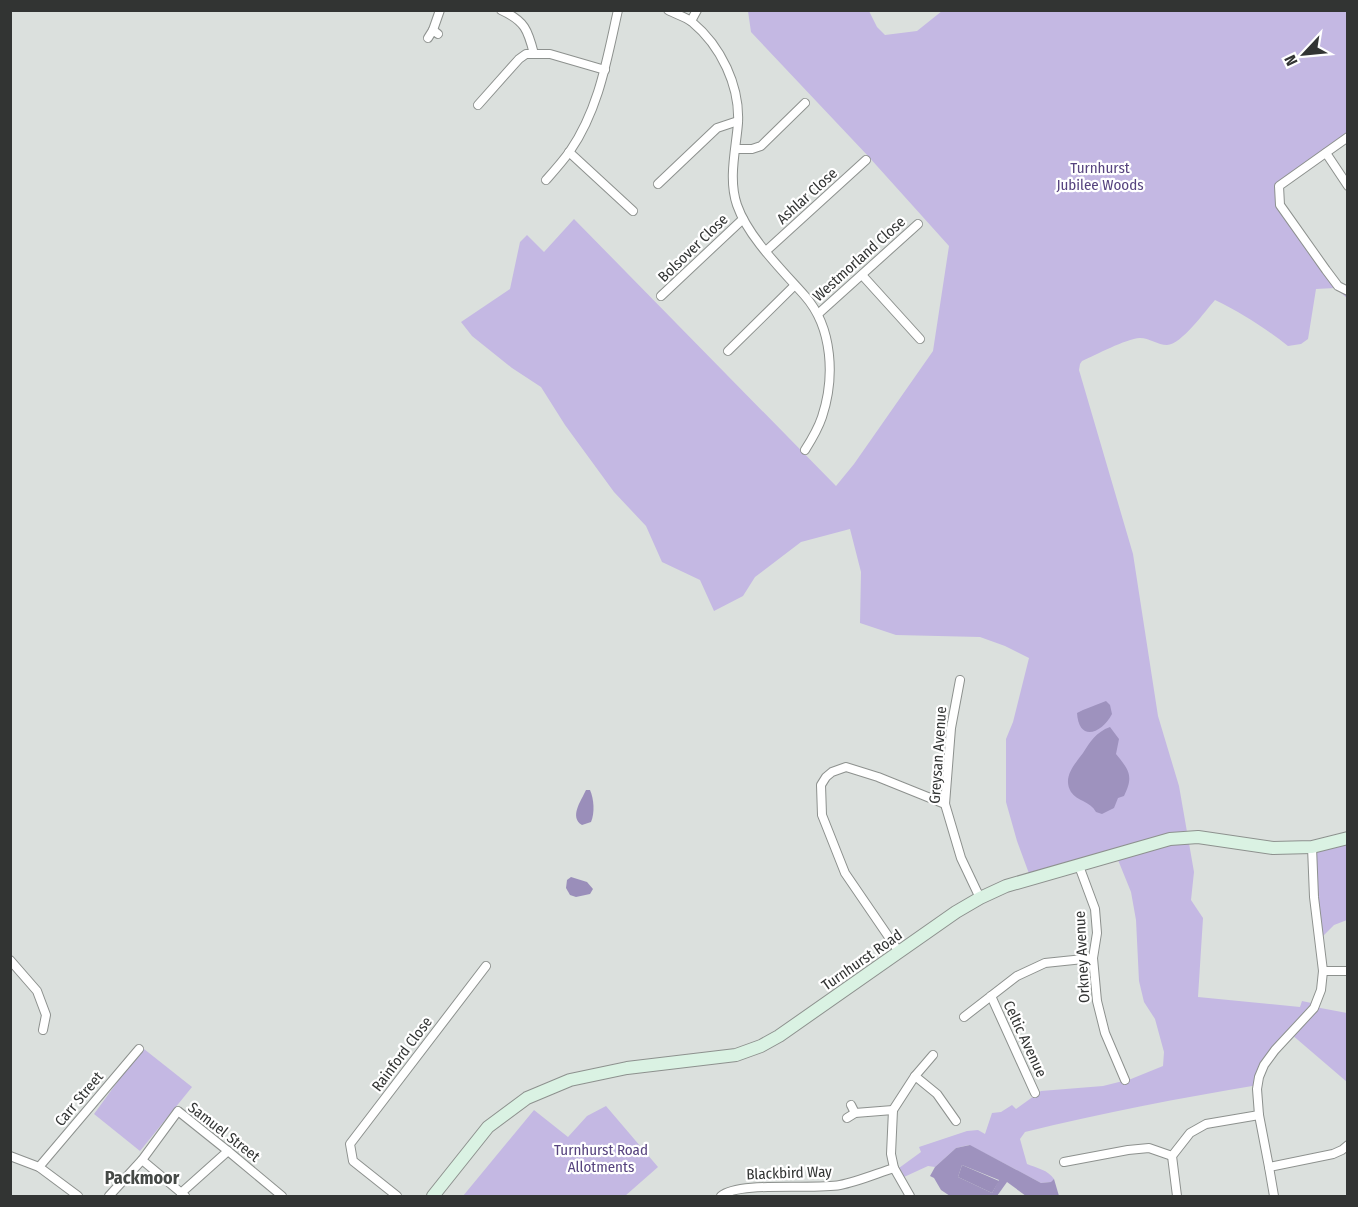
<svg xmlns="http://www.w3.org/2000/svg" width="1358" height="1207" viewBox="0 0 1358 1207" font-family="'Fira Sans Condensed',sans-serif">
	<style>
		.green { fill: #c4b8e3 }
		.forest { fill: #9e92be; fill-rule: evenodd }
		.water { fill: #9a8eba }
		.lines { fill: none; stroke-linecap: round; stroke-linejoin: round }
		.street-casing { stroke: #8d918e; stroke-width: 10 }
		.secondary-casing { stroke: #8d918e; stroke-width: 14 }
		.street { stroke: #fff; stroke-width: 8 }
		.secondary { stroke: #daf2e3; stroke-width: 12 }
		.labels { text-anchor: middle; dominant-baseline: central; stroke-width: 4.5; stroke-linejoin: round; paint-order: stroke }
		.park-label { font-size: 15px; fill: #57447f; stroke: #fff }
		.street-label { font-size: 15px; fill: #323433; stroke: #fff }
		.quarter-label { font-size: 18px; font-weight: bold; fill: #454946; stroke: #fff }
	</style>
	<rect width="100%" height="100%" fill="#dbe0dd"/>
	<g class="green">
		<path d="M 748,11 L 869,11 L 877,27 L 885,35 L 917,31 L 942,11 L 1347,11 L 1347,137 L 1279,186 L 1280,205 L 1326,270 L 1347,291 L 1347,298 L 1335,288 L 1316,289 L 1308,339 L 1301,344 L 1288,346 C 1265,328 1242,313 1215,300 C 1206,310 1181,345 1167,345 C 1158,345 1149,338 1140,338 C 1125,339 1096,355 1082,361 L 1080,364 L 1079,370 L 1133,554 L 1158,716 L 1179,786 L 1194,872 L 1191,900 L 1203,918 L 1198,997 L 1300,1007 L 1302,1001 L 1316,1004 L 1315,1007 L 1347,1013 L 1347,1082 L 1291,1034 L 1275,1050 L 1258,1085 C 1180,1098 1102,1113 1025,1132 L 1020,1139 L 1027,1164 C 1037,1168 1048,1170 1054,1179 L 1052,1182 L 1041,1183 L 969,1145 L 956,1148 L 935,1167 L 928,1166 L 904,1177 L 899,1168 L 921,1152 L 919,1147 L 967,1131 L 978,1130 L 985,1134 L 992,1113 L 1001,1112 L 1012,1105 L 1016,1109 L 1041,1091 L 1103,1086 L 1131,1079 L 1163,1066 L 1164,1052 L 1155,1019 L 1144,1002 L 1139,981 L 1136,920 L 1131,892 L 1116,855 L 1031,879 L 1017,841 L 1006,802 L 1006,739 L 1013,722 L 1029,658 L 1005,646 L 980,637 L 896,635 L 860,623 L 861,572 L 850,529 L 801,542 L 755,577 L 743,596 L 714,611 L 700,580 L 662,562 L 646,526 L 614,492 L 565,425 L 541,387 L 512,368 L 472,336 L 461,322 L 510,289 L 520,242 L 527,235 L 544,252 L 574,219 L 836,486 L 854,464 L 933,351 L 949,246 L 868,156 L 751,32 Z"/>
		<path d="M 1347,838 L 1347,920 L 1334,925 L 1319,940 L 1312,847 Z"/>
		<path d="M 144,1049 L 192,1087 L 140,1151 L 94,1114 L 140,1051 Z"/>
		<path d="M 606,1106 L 658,1167 L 625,1196 L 463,1196 L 534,1110 L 568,1137 L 587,1116 Z"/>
	</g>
	<g class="forest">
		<path d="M 1106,701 L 1110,705 L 1112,714 C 1102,733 1079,743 1077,713 L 1083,710 Z"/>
		<path d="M 1110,727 L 1119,739 L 1116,754 C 1129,770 1134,776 1124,796 L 1118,798 L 1114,808 L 1102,814 L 1096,812 C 1090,801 1077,801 1071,792 C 1062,777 1075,764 1083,753 C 1090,742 1096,732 1110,727 Z"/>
		<path d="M 970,1145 L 1041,1183 L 1051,1182 L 1054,1179 L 1059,1196 L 1026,1196 L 1007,1182 L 997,1196 L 950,1196 L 941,1190 L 934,1178 L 930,1176 L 935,1167 L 956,1148 ZM 962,1165 L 999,1180 L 992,1193 L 958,1177 Z"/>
	</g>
	<g class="water">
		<path d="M 586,790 L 590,790 C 594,799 595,813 591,822 L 582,825 C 569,817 581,801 586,790 Z"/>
		<path d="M 571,877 L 587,882 L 593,889 L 590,894 L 576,897 L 570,895 L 566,888 L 567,880 Z"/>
		<path d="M 962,1165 L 999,1181 L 992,1193 L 958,1177 Z"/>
	</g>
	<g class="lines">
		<defs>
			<g id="street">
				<path d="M 501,10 C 525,21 528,30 534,54"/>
				<path d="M 668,10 C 675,14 686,17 692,22 C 721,46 740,86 738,123 C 736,149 728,179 737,205 C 748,237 782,270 805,296 C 833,328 835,378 822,417 C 818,429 812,439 805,450"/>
				<path d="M 691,21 L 697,10"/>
				<path d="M 433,30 L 440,10"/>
				<path d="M 428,38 L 433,30 L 438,34"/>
				<path d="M 478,105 L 519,59 L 526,54 L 550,54 L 605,70"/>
				<path d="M 1348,137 L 1279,186 L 1280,205 L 1326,270 L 1338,286 L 1348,291"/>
				<path d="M 736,149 L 752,149 L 761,146 L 805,103"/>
				<path d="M 569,152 L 633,211"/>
				<path d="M 1326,153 L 1348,186"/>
				<path d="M 546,180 C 554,171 563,161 570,151 C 599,109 607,59 618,10"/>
				<path d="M 658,184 L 717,128 L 738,121"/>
				<path d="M 766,251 L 866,160"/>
				<path d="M 862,275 L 920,339"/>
				<path d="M 661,296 L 743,219"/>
				<path d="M 818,314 L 918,224"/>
				<path d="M 728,351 L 794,286"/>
				<path d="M 960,680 L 951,728 L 945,804 L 961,858 L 980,898"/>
				<path d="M 1079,866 L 1095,909 L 1097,933 L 1093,958 L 1097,1001 L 1105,1033 L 1125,1080"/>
				<path d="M 899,952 L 845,873 L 822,815 L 821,785 L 826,777 L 832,772 L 846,767 L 878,777 L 945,804"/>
				<path d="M 10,960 L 37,991 L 46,1015 L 43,1030"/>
				<path d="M 1323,971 L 1348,971"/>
				<path d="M 991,996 L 1035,1093"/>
				<path d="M 964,1017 L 1017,976 L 1045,963 L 1093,958"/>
				<path d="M 915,1076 L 937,1094 L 956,1121"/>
				<path d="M 851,1105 L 855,1113"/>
				<path d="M 847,1118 L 855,1113 L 893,1110"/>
				<path d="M 10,1156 L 39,1167 L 78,1196"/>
				<path d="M 142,1160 L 185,1196"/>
				<path d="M 1064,1162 L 1128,1150 L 1149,1148 L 1172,1156"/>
				<path d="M 39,1167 L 139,1049"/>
				<path d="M 1269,1167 L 1333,1154 L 1342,1150 L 1348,1145"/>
				<path d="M 181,1193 L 228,1151"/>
				<path d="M 109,1196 L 142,1160 L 178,1111 L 228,1151 L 282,1196"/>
				<path d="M 397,1196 L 353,1161 L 350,1144 L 486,966"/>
				<path d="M 721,1196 C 739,1181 813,1190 840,1185 C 857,1182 878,1173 894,1168"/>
				<path d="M 910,1196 L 894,1168 L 891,1154 L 893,1110 L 915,1076 L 933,1055"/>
				<path d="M 1177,1196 L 1172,1156 L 1190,1133 L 1206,1124 L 1259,1115"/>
				<path d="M 1274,1196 L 1269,1167 L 1259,1115 L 1257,1089 L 1259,1077 L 1264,1065 L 1275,1050 L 1314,1008 L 1321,990 L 1323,971 L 1314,897 L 1312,847"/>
			</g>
			<path id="secondary" d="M 433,1196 L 488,1127 L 527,1098 L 570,1080 L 627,1068 L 736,1055 L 761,1046 L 779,1036 L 956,912 L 980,898 L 1006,886 L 1170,839 L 1198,837 L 1273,848 L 1312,847 L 1348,838"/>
		</defs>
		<use href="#street" class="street-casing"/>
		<use href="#secondary" class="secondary-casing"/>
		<use href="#street" class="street"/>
		<use href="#secondary" class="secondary"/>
	</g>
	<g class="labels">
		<g class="park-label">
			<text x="1100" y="168">Turnhurst<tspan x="1100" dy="17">Jubilee Woods</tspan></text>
			<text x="601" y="1150">Turnhurst Road<tspan x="601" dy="17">Allotments</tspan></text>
		</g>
		<g class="street-label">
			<text transform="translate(807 196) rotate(-42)">Ashlar Close</text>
			<text transform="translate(693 248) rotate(-44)">Bolsover Close</text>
			<text transform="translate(859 259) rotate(-42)">Westmorland Close</text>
			<text transform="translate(938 755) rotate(-86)">Greysan Avenue</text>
			<text transform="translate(1082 957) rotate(-93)">Orkney Avenue</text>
			<text transform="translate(862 960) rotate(-35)">Turnhurst Road</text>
			<text transform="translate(1025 1039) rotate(65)">Celtic Avenue</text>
			<text transform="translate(402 1054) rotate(-53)">Rainford Close</text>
			<text transform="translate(79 1099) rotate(-50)">Carr Street</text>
			<text transform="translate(224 1132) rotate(38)">Samuel Street</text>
			<text transform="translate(789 1173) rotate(-2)">Blackbird Way</text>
		</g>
		<g class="quarter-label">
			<text x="142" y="1178">Packmoor</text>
		</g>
	</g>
	<rect width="1358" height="1207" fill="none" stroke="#323433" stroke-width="24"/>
	<g transform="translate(1304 54) rotate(244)" stroke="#ffffff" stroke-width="4.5" paint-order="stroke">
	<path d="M0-4.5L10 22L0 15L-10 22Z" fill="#323433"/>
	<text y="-9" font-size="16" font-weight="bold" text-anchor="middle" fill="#323433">N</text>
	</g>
</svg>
